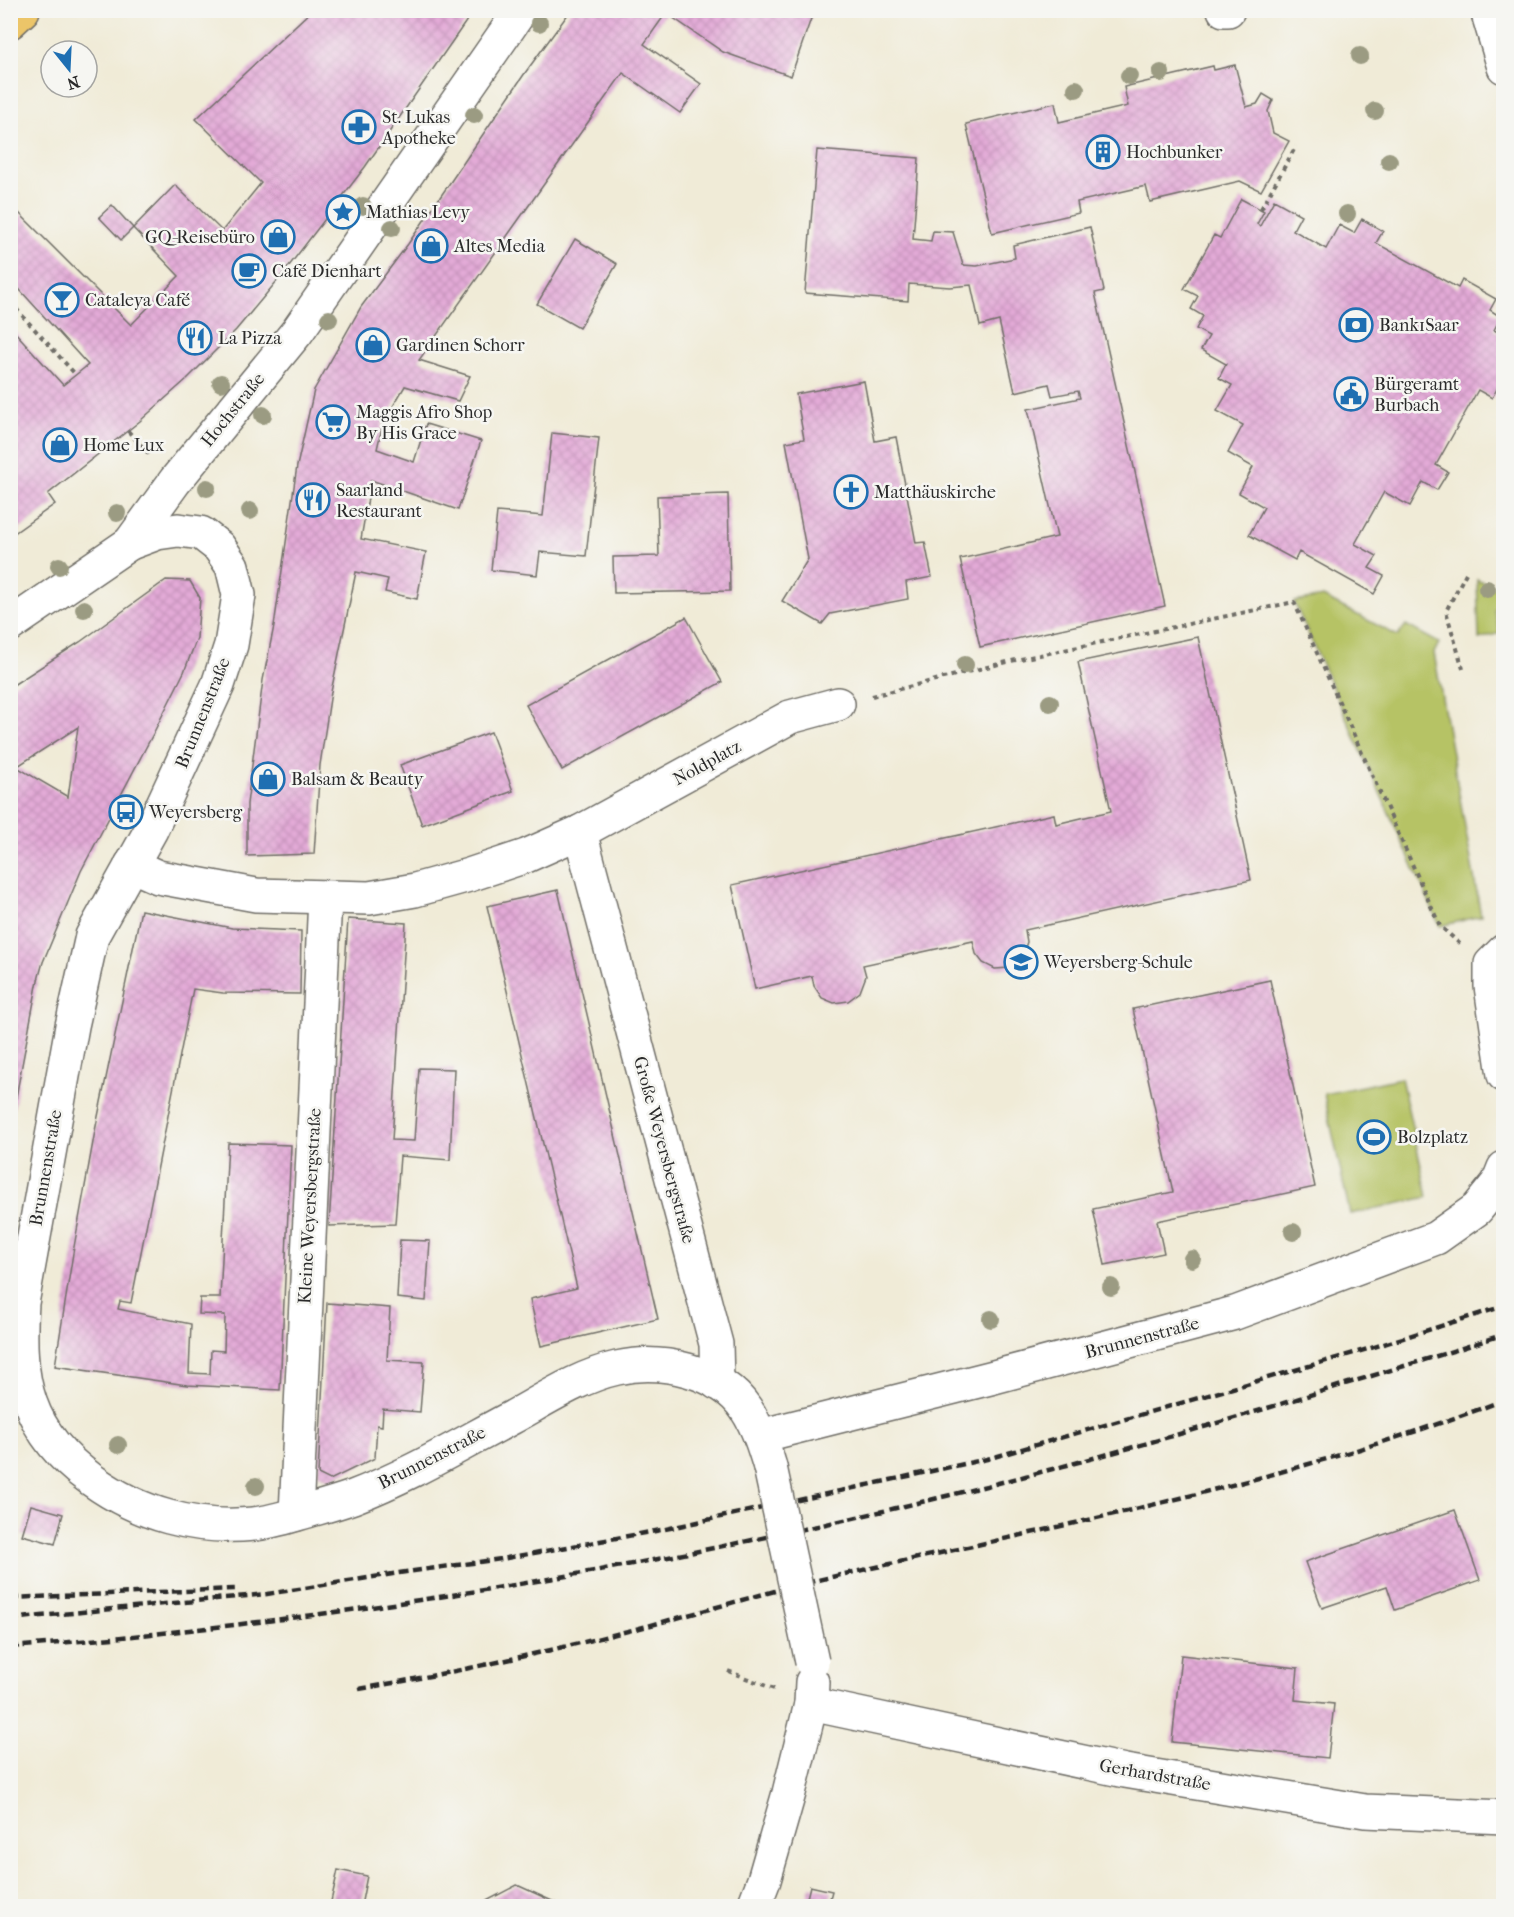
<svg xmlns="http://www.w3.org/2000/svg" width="1514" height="1917" viewBox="0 0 1514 1917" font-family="'IM FELL French Canon',serif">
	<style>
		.grass { fill: #b6c365; stroke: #707748; stroke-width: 1.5 }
		.building { fill: url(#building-cross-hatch) }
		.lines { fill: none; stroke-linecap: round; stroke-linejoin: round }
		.minor-casing { stroke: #706e67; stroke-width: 36 }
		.major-casing { stroke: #706e67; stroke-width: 36 }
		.path { stroke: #706e67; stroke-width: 4; stroke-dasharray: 4.5 4.5; stroke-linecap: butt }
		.minor { stroke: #fff; stroke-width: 33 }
		.major { stroke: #ecc569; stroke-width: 33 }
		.rail { stroke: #2b2b2b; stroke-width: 4.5; stroke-dasharray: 9 4.5; stroke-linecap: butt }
		.minor-bridge-casing { stroke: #706e67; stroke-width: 36; stroke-linecap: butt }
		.minor-bridge { stroke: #fff; stroke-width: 33 }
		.tree { fill: #9b9b82 }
		.labels { text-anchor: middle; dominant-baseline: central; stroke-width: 5; stroke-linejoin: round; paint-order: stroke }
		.poi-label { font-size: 18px; fill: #2b2b2b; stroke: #f6f6f2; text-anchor: start }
		.street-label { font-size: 18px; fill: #2b2b2b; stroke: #f6f6f2 }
	</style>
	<defs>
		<pattern id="building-cross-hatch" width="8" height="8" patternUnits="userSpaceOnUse" patternTransform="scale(1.5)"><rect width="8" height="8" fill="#e3aad7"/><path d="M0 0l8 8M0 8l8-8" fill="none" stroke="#c392b9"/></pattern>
	</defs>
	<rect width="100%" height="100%" fill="#f6f6f2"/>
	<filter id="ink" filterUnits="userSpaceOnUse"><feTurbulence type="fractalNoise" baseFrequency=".0167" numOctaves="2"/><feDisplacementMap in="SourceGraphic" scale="12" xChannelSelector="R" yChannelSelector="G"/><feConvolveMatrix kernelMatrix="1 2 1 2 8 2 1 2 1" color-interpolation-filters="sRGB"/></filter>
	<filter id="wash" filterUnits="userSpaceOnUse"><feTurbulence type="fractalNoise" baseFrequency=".008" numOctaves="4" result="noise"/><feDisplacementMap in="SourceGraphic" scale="24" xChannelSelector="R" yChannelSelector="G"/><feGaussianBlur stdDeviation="1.35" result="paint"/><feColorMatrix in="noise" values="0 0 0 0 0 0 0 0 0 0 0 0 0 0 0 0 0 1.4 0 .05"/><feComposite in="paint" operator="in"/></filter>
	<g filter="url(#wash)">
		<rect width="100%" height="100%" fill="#f0ebd7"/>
		<g class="grass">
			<path d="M 1477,579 L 1498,590 L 1504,589 L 1503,607 L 1494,610 L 1500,633 L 1479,639 Z"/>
			<path d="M 1323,597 L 1398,636 L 1406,625 L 1439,643 L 1434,653 L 1481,916 L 1440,926 L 1294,602 Z"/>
			<path d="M 1401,1078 L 1428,1197 L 1350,1214 L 1324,1094 Z"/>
		</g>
		<g id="blocks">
			<g class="building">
				<path d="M 312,10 L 379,10 L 382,15 L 385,10 L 474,10 L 365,167 L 282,275 L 236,330 L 187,379 L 140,421 L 48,494 L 55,504 L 10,536 L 10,334 L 14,331 L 63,385 L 88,365 L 10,279 L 10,204 L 131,325 L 179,276 L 133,228 L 175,185 L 222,231 L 261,183 L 196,119 Z"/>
				<path d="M 571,10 L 814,10 L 791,76 L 723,52 L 666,13 L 644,44 L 701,84 L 680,113 L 623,73 L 419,360 L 470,376 L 458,401 L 405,386 L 383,423 L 377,449 L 414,462 L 426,424 L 481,441 L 458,510 L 371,480 L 361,539 L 426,552 L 417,599 L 385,592 L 388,579 L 356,572 L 331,692 L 320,765 L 314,854 L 247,856 L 247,804 L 263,680 L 274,626 L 297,466 L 314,390 L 361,307 L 408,244 L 525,73 Z"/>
				<path d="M 1235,65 L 1246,107 L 1257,104 L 1263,94 L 1273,100 L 1268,111 L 1273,133 L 1289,141 L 1261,191 L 1240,181 L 1150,202 L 1146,186 L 1077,202 L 1079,213 L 992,233 L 966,124 L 1055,103 L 1059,122 L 1128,106 L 1124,87 L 1213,66 L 1214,70 Z"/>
				<path d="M 817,150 L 919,158 L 913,239 L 931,241 L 933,231 L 953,232 L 963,265 L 977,266 L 1015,258 L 1013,245 L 1090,227 L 1104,291 L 1095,293 L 1165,606 L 980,647 L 960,559 L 1057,537 L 1028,409 L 1080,398 L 1078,391 L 1052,396 L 1049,384 L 1015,392 L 999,321 L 980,326 L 971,285 L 950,287 L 909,284 L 908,301 L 805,293 Z"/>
				<path d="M 1241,199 L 1264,211 L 1257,224 L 1260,226 L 1274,200 L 1301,215 L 1293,230 L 1326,249 L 1339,225 L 1354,233 L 1362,219 L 1383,231 L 1376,243 L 1458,288 L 1462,280 L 1496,299 L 1490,310 L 1501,317 L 1494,330 L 1503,335 L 1503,346 L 1500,352 L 1503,353 L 1503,378 L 1492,398 L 1478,390 L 1436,465 L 1448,472 L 1437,490 L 1423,482 L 1410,506 L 1384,492 L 1355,544 L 1377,556 L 1369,568 L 1384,576 L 1374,594 L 1299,552 L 1295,560 L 1249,535 L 1264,507 L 1239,493 L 1253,467 L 1228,453 L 1243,425 L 1217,411 L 1232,385 L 1219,378 L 1226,364 L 1201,350 L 1209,336 L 1196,329 L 1203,316 L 1191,309 L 1198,296 L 1184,289 L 1214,235 L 1220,238 Z"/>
				<path d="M 112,205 L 133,228 L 121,240 L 99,217 Z"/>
				<path d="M 575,239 L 617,264 L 579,328 L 537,304 Z"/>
				<path d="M 864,381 L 875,441 L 896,437 L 916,543 L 925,542 L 932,577 L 906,582 L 908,599 L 830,614 L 822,624 L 782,601 L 808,559 L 786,442 L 804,439 L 796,394 Z"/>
				<path d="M 552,433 L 599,438 L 586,556 L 540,552 L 537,575 L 491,570 L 497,512 L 543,516 Z"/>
				<path d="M 728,494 L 730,591 L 614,593 L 613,557 L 659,556 L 657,496 Z"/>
				<path d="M 166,580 L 190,581 L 200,598 L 197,638 L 184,672 L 153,734 L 81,871 L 43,962 L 38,980 L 10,1129 L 10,786 L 17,767 L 68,797 L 78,727 L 10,771 L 10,687 L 80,642 Z"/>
				<path d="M 686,617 L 722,682 L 562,770 L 526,705 Z"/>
				<path d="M 1198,637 L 1251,880 L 1025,930 L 1027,942 L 1021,959 L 1010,968 L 995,969 L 983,963 L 976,954 L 973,941 L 863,965 L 866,976 L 860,992 L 848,1001 L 834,1003 L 822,998 L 814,986 L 812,976 L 755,989 L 732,885 L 1054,814 L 1056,824 L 1111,811 L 1078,662 Z"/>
				<path d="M 491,732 L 513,791 L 422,825 L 400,765 Z"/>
				<path d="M 558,890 L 658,1319 L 541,1346 L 530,1299 L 577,1288 L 487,906 Z"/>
				<path d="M 141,910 L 232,928 L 301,931 L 300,994 L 223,993 L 193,989 L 131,1303 L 120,1301 L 118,1309 L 191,1324 L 189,1373 L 210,1374 L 211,1350 L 224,1351 L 225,1315 L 199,1314 L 200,1298 L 220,1298 L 228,1143 L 291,1145 L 280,1390 L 187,1385 L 55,1366 L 74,1247 L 95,1131 Z"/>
				<path d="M 348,919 L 406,923 L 392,1140 L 414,1141 L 419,1068 L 454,1069 L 450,1160 L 400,1156 L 395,1224 L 329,1226 Z"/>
				<path d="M 1270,980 L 1315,1187 L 1157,1221 L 1164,1253 L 1105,1265 L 1093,1209 L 1173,1192 L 1133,1009 Z"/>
				<path d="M 400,1240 L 430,1241 L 426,1301 L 397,1298 Z"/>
				<path d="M 327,1303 L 390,1308 L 387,1360 L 424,1362 L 420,1412 L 383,1409 L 382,1426 L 377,1425 L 375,1458 L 330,1480 L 318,1474 Z"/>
				<path d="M 31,1505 L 63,1514 L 55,1544 L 22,1535 Z"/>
				<path d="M 1455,1510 L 1480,1580 L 1395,1610 L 1387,1586 L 1322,1608 L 1305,1562 Z"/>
				<path d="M 1181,1655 L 1298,1668 L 1295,1700 L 1334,1704 L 1328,1758 L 1172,1742 Z"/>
				<path d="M 338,1870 L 367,1876 L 361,1906 L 330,1906 Z"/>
				<path d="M 517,1885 L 563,1906 L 477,1906 Z"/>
				<path d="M 810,1886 L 832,1891 L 828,1906 L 806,1902 Z"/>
			</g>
		</g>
	</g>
	<g filter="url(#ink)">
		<use href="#blocks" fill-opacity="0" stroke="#706e67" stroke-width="1.5"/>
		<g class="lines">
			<defs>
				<g id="minor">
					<path d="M 1224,10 L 1228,10"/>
					<path d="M 1487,10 L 1504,67"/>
					<path d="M 130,543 L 157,533 L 178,530 L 201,533 L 219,547 L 232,566 L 239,595 L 231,645 L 218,685 L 151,830 L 92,936 L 72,1026 L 22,1303 C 17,1381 26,1432 92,1480 C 139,1514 196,1530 254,1524 C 273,1522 293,1515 311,1510 C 325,1506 339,1502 353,1497 C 408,1476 460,1445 511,1418 C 544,1400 580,1376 617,1368 C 660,1358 720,1370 746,1409 C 758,1427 764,1447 770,1467"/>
					<path d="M 10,625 L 130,543 L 175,481 L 297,332 L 521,10"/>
					<path d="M 580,832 L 716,1344 L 717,1383"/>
					<path d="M 131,865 L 158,877 L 256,895 L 369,898 L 415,890 L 469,875 L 526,856 L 580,832 L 790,717 L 838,704"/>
					<path d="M 1504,951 L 1491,964 L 1491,986 L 1504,1075"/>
					<path d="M 760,1436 L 990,1378 L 1235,1313 L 1436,1238 L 1477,1209 L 1498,1183 L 1504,1168"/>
					<path d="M 296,1514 L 325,898"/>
					<path d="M 811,1704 L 1125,1771 L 1365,1811 L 1504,1817"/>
					<path d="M 754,1906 L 764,1880 L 789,1793 L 811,1704 L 812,1682"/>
				</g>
				<path id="major" d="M 10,22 L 23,10"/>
			</defs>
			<use href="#minor" class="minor-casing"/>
			<use href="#major" class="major-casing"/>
			<g class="path">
				<path d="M 1261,209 L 1296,146"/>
				<path d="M 10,302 L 76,375"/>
				<path d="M 128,431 L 150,455"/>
				<path d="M 1463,669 L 1446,611 L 1466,573"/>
				<path d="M 872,696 L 1011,661 L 1294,602 L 1440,926 L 1460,944"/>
				<path d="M 728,1671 L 774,1689"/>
			</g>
			<use href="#minor" class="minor"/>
			<use href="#major" class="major"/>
			<g class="rail">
				<path d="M 10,1598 L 235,1589"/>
				<path d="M 10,1619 L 267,1594 L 399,1573 L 501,1559 L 661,1530 L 987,1459 L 1368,1349 L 1504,1306"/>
				<path d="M 10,1647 C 453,1612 890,1526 1313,1394 C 1376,1374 1441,1356 1504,1334"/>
				<path d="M 359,1689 C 447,1674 534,1655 620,1633 C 689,1616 758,1594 827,1578 C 1054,1527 1285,1483 1504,1400"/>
			</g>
			<defs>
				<path id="minor-bridge" d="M 770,1467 L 812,1662"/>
			</defs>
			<use href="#minor-bridge" class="minor-bridge-casing"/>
			<use href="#minor-bridge" class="minor-bridge"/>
		</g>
		<g class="tree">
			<circle cx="539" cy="23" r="9"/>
			<circle cx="1360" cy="56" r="9"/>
			<circle cx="1161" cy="73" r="9"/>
			<circle cx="1129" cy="76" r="9"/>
			<circle cx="1076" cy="89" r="9"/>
			<circle cx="1375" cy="111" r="9"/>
			<circle cx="474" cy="115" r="9"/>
			<circle cx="1389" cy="161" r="9"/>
			<circle cx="363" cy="206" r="9"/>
			<circle cx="1347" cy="214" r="9"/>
			<circle cx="392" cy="228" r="9"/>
			<circle cx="329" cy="319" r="9"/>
			<circle cx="221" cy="383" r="9"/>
			<circle cx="263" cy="415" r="9"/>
			<circle cx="207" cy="488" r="9"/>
			<circle cx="250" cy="511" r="9"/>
			<circle cx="117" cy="513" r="9"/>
			<circle cx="59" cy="566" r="9"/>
			<circle cx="1487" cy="589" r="9"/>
			<circle cx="84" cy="609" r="9"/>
			<circle cx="965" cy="665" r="9"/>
			<circle cx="1050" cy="703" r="9"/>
			<circle cx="1293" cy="1232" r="9"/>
			<circle cx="1192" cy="1259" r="9"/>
			<circle cx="1111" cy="1287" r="9"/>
			<circle cx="991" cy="1319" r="9"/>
			<circle cx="118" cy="1445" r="9"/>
			<circle cx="256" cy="1486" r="9"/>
		</g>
	</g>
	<defs>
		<symbol id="pharmacy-ring" viewBox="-11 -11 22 22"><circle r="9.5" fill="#f6f6f2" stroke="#1f6fb2" stroke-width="1.5"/><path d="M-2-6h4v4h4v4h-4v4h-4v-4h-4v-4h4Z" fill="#1f6fb2"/></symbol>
		<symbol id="building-ring" viewBox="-11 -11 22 22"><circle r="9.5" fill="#f6f6f2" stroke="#1f6fb2" stroke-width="1.5"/><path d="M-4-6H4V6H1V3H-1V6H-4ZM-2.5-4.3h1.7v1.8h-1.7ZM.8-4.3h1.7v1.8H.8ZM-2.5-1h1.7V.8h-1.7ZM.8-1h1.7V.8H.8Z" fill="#1f6fb2"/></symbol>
		<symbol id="sight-ring" viewBox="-11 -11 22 22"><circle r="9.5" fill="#f6f6f2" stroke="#1f6fb2" stroke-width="1.5"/><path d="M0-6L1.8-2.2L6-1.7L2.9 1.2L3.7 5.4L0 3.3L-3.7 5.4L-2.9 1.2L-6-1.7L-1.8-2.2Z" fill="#1f6fb2"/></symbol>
		<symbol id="shop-ring" viewBox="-11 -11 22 22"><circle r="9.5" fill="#f6f6f2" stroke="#1f6fb2" stroke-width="1.5"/><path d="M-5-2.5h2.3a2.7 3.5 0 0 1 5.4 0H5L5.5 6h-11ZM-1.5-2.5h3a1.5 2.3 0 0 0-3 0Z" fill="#1f6fb2"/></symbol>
		<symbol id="cafe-ring" viewBox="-11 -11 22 22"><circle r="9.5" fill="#f6f6f2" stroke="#1f6fb2" stroke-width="1.5"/><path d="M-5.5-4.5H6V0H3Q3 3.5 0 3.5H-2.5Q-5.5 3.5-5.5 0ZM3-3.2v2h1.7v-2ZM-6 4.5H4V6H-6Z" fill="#1f6fb2"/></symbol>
		<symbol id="bar-ring" viewBox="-11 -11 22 22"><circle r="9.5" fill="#f6f6f2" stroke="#1f6fb2" stroke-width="1.5"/><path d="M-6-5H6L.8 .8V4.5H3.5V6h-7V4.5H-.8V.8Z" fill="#1f6fb2"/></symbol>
		<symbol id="bank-ring" viewBox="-11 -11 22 22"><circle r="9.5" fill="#f6f6f2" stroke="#1f6fb2" stroke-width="1.5"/><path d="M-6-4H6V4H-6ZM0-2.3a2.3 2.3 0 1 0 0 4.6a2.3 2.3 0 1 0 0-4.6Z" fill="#1f6fb2"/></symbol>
		<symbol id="restaurant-ring" viewBox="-11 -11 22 22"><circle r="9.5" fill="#f6f6f2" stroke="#1f6fb2" stroke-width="1.5"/><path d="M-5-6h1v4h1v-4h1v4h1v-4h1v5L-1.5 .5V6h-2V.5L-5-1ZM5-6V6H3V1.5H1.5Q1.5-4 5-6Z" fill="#1f6fb2"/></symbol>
		<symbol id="civic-ring" viewBox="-11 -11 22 22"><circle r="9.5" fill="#f6f6f2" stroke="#1f6fb2" stroke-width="1.5"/><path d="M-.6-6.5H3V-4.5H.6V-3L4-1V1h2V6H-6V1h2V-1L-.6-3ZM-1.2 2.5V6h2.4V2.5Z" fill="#1f6fb2"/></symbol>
		<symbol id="supermarket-ring" viewBox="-11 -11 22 22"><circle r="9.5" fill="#f6f6f2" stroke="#1f6fb2" stroke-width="1.5"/><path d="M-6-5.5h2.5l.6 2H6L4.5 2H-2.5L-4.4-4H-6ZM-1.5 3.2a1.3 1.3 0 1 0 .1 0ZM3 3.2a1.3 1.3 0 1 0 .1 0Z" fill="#1f6fb2"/></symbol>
		<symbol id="church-ring" viewBox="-11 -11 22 22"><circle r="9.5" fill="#f6f6f2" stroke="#1f6fb2" stroke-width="1.5"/><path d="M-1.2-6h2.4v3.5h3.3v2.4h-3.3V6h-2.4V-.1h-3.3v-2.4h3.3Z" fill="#1f6fb2"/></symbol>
		<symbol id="bus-ring" viewBox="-11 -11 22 22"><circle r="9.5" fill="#f6f6f2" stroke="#1f6fb2" stroke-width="1.5"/><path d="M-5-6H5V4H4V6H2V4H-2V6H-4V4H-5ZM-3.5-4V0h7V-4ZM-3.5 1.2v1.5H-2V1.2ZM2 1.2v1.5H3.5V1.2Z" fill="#1f6fb2"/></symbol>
		<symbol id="school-ring" viewBox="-11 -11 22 22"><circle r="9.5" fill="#f6f6f2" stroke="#1f6fb2" stroke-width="1.5"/><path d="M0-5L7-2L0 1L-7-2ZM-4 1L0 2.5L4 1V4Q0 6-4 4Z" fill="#1f6fb2"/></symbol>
		<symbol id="stadium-ring" viewBox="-11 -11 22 22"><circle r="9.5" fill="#f6f6f2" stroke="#1f6fb2" stroke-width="1.5"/><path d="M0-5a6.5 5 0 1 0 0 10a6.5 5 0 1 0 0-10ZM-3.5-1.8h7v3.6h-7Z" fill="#1f6fb2"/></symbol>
	</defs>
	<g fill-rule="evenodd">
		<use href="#pharmacy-ring" x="340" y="108" width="38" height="38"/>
		<use href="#building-ring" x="1084" y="133" width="38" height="38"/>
		<use href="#sight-ring" x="324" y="193" width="38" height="38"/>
		<use href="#shop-ring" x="259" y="218" width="38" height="38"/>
		<use href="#shop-ring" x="412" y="227" width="38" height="38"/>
		<use href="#cafe-ring" x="230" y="252" width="38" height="38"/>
		<use href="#bar-ring" x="43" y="281" width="38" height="38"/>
		<use href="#bank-ring" x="1337" y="306" width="38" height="38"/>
		<use href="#restaurant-ring" x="176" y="319" width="38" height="38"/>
		<use href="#shop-ring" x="354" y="326" width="38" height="38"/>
		<use href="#civic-ring" x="1332" y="375" width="38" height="38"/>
		<use href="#supermarket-ring" x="314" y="403" width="38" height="38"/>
		<use href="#shop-ring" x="41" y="426" width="38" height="38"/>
		<use href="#church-ring" x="832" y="473" width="38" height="38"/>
		<use href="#restaurant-ring" x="294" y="481" width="38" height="38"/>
		<use href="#shop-ring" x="249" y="760" width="38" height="38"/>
		<use href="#bus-ring" x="107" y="793" width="38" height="38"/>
		<use href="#school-ring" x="1002" y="943" width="38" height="38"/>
		<use href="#stadium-ring" x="1355" y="1118" width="38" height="38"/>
	</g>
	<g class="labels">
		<g class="poi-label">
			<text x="382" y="117">St. Lukas<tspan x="382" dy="21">Apotheke</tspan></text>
			<text x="1126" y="152">Hochbunker</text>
			<text x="366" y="212">Mathias Levy</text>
			<text x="255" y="237" text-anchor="end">GQ-Reisebüro</text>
			<text x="454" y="246">Altes Media</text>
			<text x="272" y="271">Café Dienhart</text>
			<text x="85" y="300">Cataleya Café</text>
			<text x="1379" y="325">Bank1Saar</text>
			<text x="218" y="338">La Pizza</text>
			<text x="396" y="345">Gardinen Schorr</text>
			<text x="1374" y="384">Bürgeramt<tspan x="1374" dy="21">Burbach</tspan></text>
			<text x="356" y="412">Maggis Afro Shop<tspan x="356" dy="21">By His Grace</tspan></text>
			<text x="83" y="445">Home Lux</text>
			<text x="336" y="490">Saarland<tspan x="336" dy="21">Restaurant</tspan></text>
			<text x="874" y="492">Matthäuskirche</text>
			<text x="291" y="779">Balsam &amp; Beauty</text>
			<text x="149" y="812">Weyersberg</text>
			<text x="1044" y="962">Weyersberg-Schule</text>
			<text x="1397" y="1137">Bolzplatz</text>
		</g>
		<g class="street-label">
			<text transform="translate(233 410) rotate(-51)">Hochstraße</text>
			<text transform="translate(203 713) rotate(-68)">Brunnenstraße</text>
			<text transform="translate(707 763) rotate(-29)">Noldplatz</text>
			<text transform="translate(664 1150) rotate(75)">Große Weyersbergstraße</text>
			<text transform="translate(46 1168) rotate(-80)">Brunnenstraße</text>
			<text transform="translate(310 1206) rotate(-87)">Kleine Weyersbergstraße</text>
			<text transform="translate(1142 1338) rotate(-15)">Brunnenstraße</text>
			<text transform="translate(432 1458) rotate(-27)">Brunnenstraße</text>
			<text transform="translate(1155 1775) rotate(10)">Gerhardstraße</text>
		</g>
	</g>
	<rect width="1514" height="1917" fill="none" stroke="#f6f6f2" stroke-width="36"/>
	<g transform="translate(69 69) rotate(162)"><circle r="28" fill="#f6f6f2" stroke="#a5a5a2" stroke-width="1.5"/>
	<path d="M0-4.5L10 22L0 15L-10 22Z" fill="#1f6fb2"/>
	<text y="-9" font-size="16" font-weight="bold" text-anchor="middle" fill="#2b2b2b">N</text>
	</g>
</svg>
